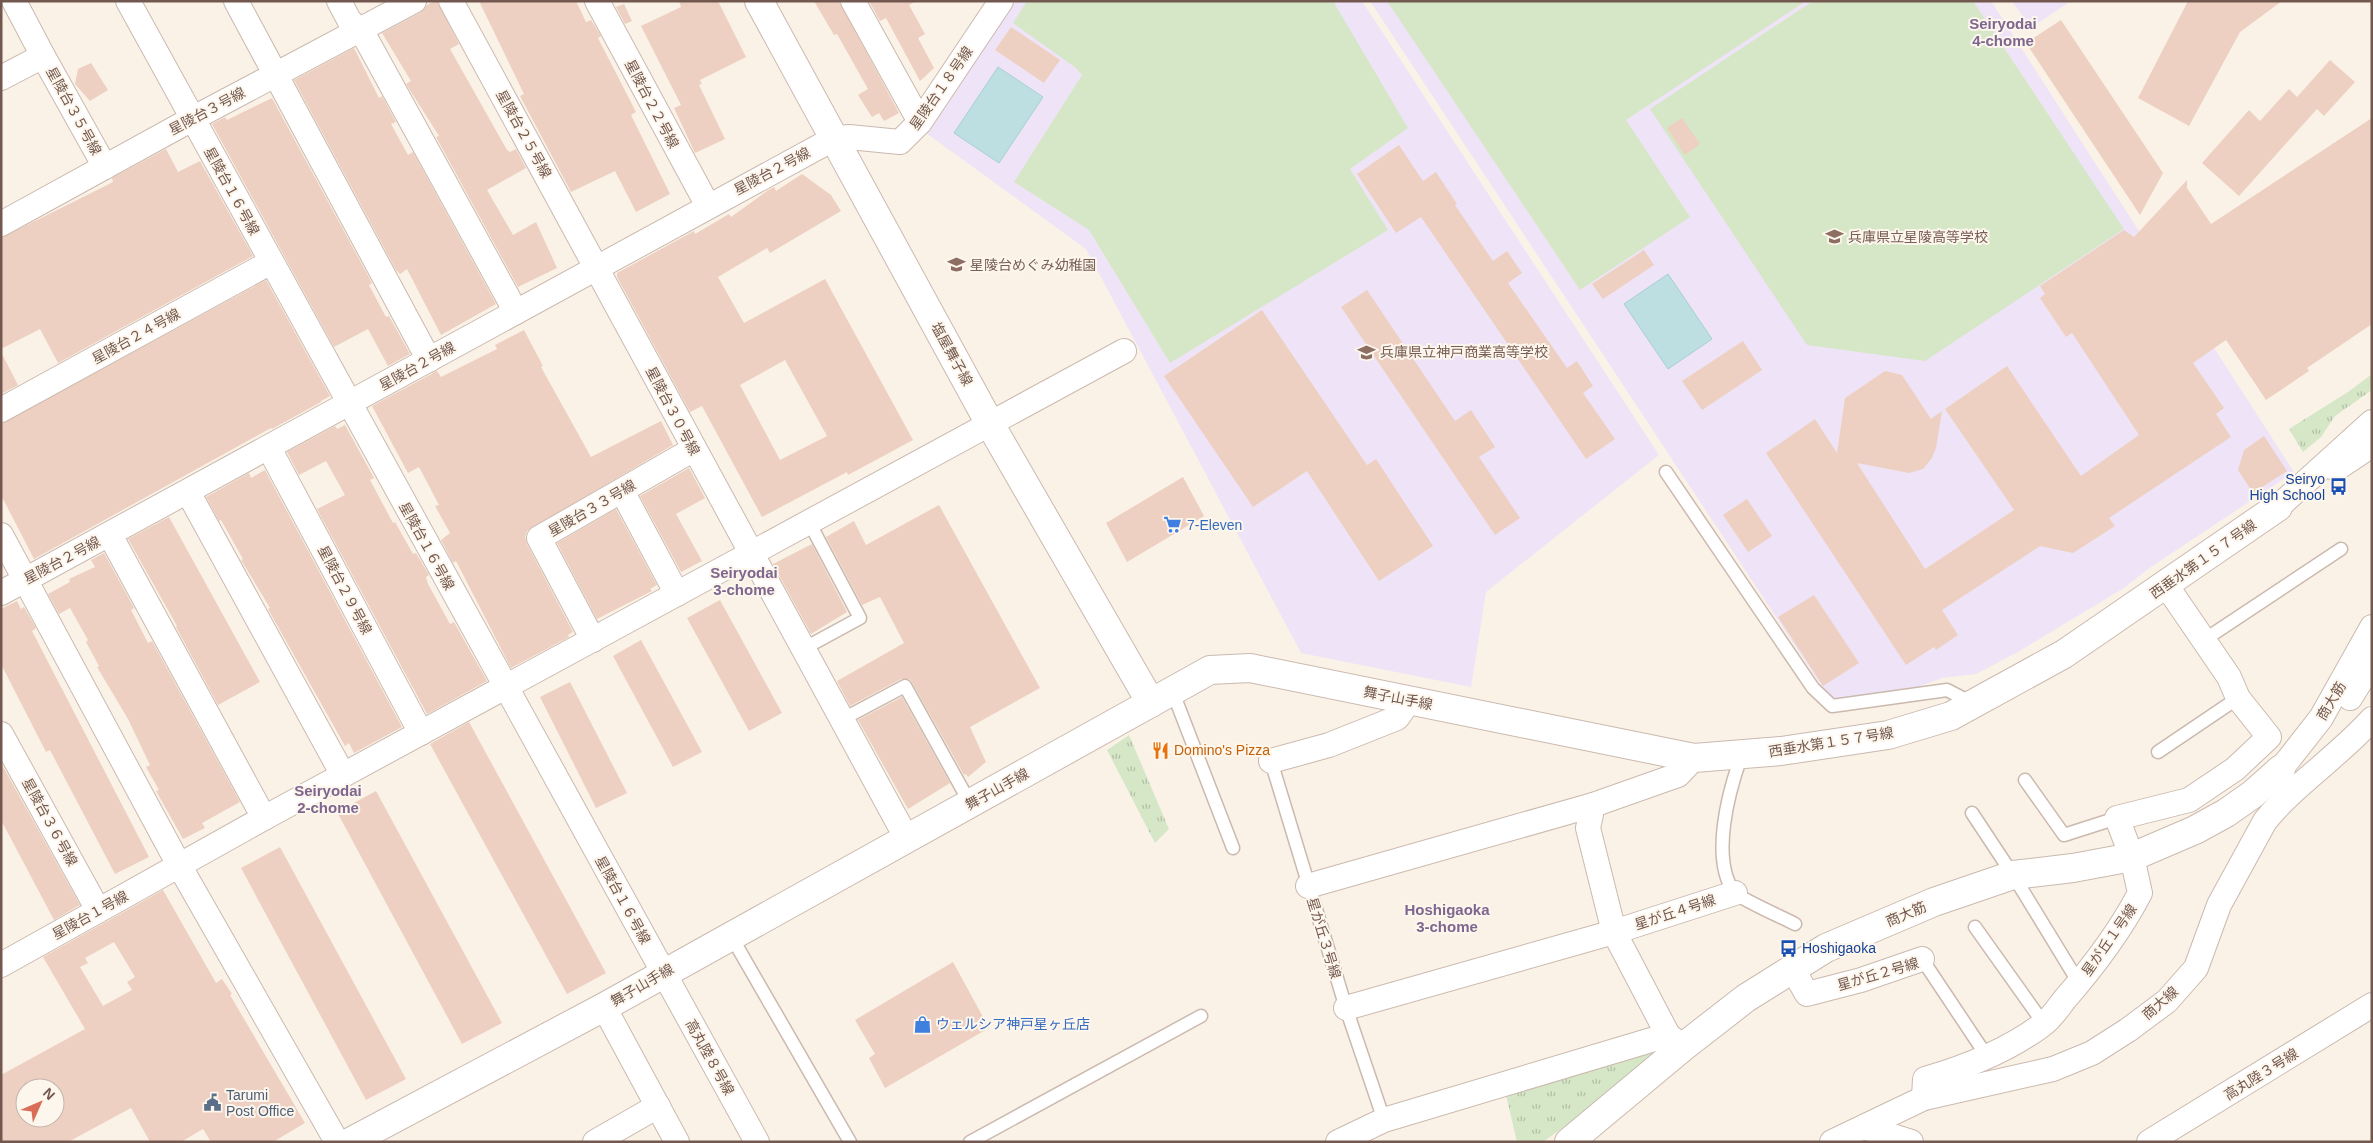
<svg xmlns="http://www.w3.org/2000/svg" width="2373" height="1143" viewBox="0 0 2373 1143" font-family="Arial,'Noto Sans JP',sans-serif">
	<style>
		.education { fill: #efe4f7 }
		.green { fill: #d6e7c7 }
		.park { fill: url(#park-tufts) }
		.water { fill: #bddfe2; stroke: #a4cfd3 }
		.building { fill: #edd0c1; fill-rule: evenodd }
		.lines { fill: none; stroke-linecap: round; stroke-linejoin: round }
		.service-casing { stroke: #cbb9ae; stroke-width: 15 }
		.minor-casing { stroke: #cbb9ae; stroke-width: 26 }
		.tertiary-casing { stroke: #cbb9ae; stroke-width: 30 }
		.service { stroke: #fff; stroke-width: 12 }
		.minor { stroke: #fff; stroke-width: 24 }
		.tertiary { stroke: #fff; stroke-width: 28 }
		.labels { text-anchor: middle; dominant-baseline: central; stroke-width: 4; stroke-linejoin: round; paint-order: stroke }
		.street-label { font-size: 14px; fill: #72584e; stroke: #fdf6ed }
		.education-label { font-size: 14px; fill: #785e54; stroke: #fdf6ed; text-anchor: start }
		.transit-label { font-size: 14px; fill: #164399; stroke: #fdf6ed; text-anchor: end }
		.shop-label { font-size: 14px; fill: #366cbe; stroke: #fdf6ed; text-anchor: start }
		.food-label { font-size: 14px; fill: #c56008; stroke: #fdf6ed; text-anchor: start }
		.service-label { font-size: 14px; fill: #4e5e75; stroke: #fdf6ed; text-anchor: start }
		.neighbourhood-label { font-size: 15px; font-weight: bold; fill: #7e668e; stroke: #fdf6ed }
	</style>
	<defs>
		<pattern id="park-tufts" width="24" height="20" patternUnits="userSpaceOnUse" patternTransform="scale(1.25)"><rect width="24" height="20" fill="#d6e7c7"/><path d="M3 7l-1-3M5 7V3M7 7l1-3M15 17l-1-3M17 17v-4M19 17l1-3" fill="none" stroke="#b2bea4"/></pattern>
	</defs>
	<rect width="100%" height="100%" fill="#faf2e7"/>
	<g class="education">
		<path d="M 1016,1 L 1362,1 L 1659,455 L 1486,592 L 1471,687 L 1301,653 L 1086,249 L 926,133 Z"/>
		<path d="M 1370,1 L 1991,1 L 2294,472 L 2148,569 L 2124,588 L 2018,652 L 1976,674 L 1942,678 L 1915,688 L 1832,702 Z"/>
		<path d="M 2012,1 L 2071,1 L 2031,28 Z"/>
	</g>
	<g class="green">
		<path d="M 1027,1 L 1333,1 L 1408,128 L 1350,169 L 1388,230 L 1170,363 L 1089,230 L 1014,182 L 1082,75 L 1076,68 L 1013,23 Z"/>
		<path d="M 1387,1 L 1806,1 L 1626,120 L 1690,217 L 1580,290 Z"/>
		<path d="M 1813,1 L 1973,1 L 2124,229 L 1925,361 L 1807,345 L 1650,109 Z"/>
	</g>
	<g class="park">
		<path d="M 2372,374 L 2372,390 L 2335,416 L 2321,437 L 2303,452 L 2289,429 L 2348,392 Z"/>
		<path d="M 1129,735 L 1169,829 L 1155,843 L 1107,750 Z"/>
		<path d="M 1667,1041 L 1673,1047 L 1543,1142 L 1517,1142 L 1505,1091 Z"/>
	</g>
	<g class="water">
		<path d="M 998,67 L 1043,97 L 999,163 L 954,133 Z"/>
		<path d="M 1668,274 L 1712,339 L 1668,369 L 1624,304 Z"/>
	</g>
	<g class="building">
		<path d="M 434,1 L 437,1 L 459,44 L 450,49 L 507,150 L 510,152 L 516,149 L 526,168 L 487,190 L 513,235 L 536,222 L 557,268 L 518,287 L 436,137 L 439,136 L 406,84 L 411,81 L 382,33 L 420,13 L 427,5 Z"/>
		<path d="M 479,1 L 576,1 L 586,22 L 591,20 L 601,36 L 598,38 L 636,112 L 631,115 L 670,194 L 636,212 L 615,171 L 571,192 L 520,96 L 524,94 Z"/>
		<path d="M 679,1 L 718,1 L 746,57 L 700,80 L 702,84 L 699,85 L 725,139 L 695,153 L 674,108 L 681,105 L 641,26 L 681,7 Z"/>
		<path d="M 814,1 L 839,1 L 899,113 L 884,121 L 879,113 L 872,117 L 858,95 L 868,89 L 837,34 L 834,35 Z"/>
		<path d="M 869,1 L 916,1 L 909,5 L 925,34 L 918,38 L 934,68 L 920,81 L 886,18 L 880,21 Z"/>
		<path d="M 2188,1 L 2282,1 L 2240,32 L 2189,126 L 2138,98 Z"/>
		<path d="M 624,4 L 632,21 L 625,24 L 616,7 Z"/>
		<path d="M 2061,20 L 2163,173 L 2140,215 L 2026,43 Z"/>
		<path d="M 1011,27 L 1060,60 L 1044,83 L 995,50 Z"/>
		<path d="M 354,48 L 379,98 L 382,96 L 396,122 L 391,124 L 408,155 L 413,152 L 496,304 L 441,335 L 407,269 L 400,274 L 396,270 L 294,80 Z"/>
		<path d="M 2330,60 L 2355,82 L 2324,116 L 2317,109 L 2239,196 L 2202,163 L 2249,110 L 2260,121 L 2289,89 L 2297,97 Z"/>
		<path d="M 91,63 L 108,90 L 90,101 L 75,84 L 78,69 Z"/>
		<path d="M 272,98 L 372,283 L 369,285 L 378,302 L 386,317 L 389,316 L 410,354 L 388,366 L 368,329 L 334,347 L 212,124 L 225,117 L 227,120 Z"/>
		<path d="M 1682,118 L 1700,144 L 1685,155 L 1667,128 Z"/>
		<path d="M 2372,118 L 2372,324 L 2307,368 L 2309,371 L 2266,400 L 2226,340 L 2193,363 L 2224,408 L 2216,414 L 2231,437 L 2109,518 L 2115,526 L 2073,553 L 2040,546 L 1942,610 L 1958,635 L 1936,650 L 1934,647 L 1906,665 L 1766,453 L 1815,419 L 1837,453 L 1845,398 L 1885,371 L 1902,375 L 1931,419 L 1942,411 L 1936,448 L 1932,458 L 1923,469 L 1909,473 L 1857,463 L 1925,569 L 2014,510 L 1945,409 L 2007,366 L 2081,476 L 2139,435 L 2072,333 L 2066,337 L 2040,298 L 2045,294 L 2040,286 L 2124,230 L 2134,237 L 2187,180 L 2187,188 L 2211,224 Z"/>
		<path d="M 1399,145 L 1423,181 L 1436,172 L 1457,204 L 1455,205 L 1493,261 L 1507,251 L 1522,273 L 1508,283 L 1567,368 L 1577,361 L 1593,386 L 1583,393 L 1615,439 L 1586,459 L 1421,217 L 1396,233 L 1357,174 Z"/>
		<path d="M 166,149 L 178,172 L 200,161 L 253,256 L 58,363 L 40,329 L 1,349 L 1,238 L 113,182 L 112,178 Z"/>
		<path d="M 802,174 L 831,195 L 841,211 L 770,253 L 767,248 L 718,277 L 744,323 L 825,279 L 913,440 L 848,475 L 847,472 L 762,517 L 702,406 L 690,412 L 617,277 L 617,273 L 694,231 L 695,234 L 729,214 L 731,217 L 767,191 L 774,187 L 776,191 ZM 785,360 L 827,436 L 780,460 L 740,385 Z"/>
		<path d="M 1644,250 L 1654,265 L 1603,299 L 1592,284 Z"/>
		<path d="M 266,280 L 330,396 L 321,401 L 321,402 L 272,429 L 271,428 L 34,559 L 1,495 L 1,424 Z"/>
		<path d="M 1367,290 L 1455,421 L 1471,410 L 1495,447 L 1479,457 L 1520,518 L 1495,535 L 1341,307 Z"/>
		<path d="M 1262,310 L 1367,465 L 1376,459 L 1433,546 L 1379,581 L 1307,471 L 1253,507 L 1164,376 Z"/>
		<path d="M 524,330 L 543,366 L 541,367 L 591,457 L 661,421 L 673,445 L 527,531 L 525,537 L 527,544 L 573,632 L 568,635 L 569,637 L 511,668 L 456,561 L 453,563 L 441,540 L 450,533 L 435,506 L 439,505 L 419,467 L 408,473 L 372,406 L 437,371 L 441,377 L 497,349 L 495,345 Z"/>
		<path d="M 1743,341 L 1762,370 L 1702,410 L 1682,381 Z"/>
		<path d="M 1,352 L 18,385 L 1,394 Z"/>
		<path d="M 345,425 L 374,478 L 370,480 L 393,523 L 395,522 L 413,554 L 416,553 L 429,575 L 426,577 L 428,584 L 450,624 L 454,622 L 487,681 L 427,714 L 317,509 L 345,495 L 326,461 L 299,475 L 287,452 L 335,426 L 337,429 Z"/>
		<path d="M 2264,436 L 2287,471 L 2253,493 L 2238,470 L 2244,450 Z"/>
		<path d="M 689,468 L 705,498 L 676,514 L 702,561 L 681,572 L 640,496 Z"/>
		<path d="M 265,470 L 402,727 L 354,753 L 349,743 L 345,746 L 268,609 L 270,608 L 241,560 L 243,559 L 221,520 L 219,521 L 206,497 L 249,473 L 251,478 Z"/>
		<path d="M 1183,477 L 1204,516 L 1127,562 L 1106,523 Z"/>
		<path d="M 1747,499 L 1772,536 L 1748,552 L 1723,515 Z"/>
		<path d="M 939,505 L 1040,688 L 970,727 L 986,762 L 968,777 L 966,774 L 964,775 L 910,679 L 901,679 L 850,706 L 837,681 L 904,643 L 880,597 L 862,605 L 826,537 L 854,521 L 866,545 Z"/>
		<path d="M 616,509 L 657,585 L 650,589 L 652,591 L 597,619 L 557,543 Z"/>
		<path d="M 169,517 L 260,682 L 218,705 L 176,627 L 177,626 L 128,539 Z"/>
		<path d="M 812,544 L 847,612 L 811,634 L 773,564 Z"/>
		<path d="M 104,553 L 134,608 L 131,610 L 148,643 L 152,641 L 240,802 L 202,823 L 205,828 L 183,839 L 156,791 L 159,790 L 146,767 L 150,765 L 128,719 L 97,667 L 99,666 L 86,642 L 88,640 L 70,608 L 59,614 L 48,594 L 70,582 L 69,579 L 95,567 L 91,560 Z"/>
		<path d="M 1814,595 L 1859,663 L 1823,686 L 1778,617 Z"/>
		<path d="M 720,600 L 782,713 L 749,731 L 687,618 Z"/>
		<path d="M 17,601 L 21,609 L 24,607 L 36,628 L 32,631 L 149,857 L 115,874 L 50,750 L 46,752 L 1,664 L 1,609 Z"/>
		<path d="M 641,640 L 702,752 L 673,767 L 613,656 Z"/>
		<path d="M 570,682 L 627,793 L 596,808 L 540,697 Z"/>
		<path d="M 902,697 L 950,783 L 908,809 L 858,720 Z"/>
		<path d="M 469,722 L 606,973 L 567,994 L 430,744 Z"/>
		<path d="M 1,763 L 80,905 L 54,920 L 1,820 Z"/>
		<path d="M 376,791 L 502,1023 L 462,1044 L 337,812 Z"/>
		<path d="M 280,847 L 406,1079 L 366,1100 L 241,868 Z"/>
		<path d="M 163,890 L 216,983 L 222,979 L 232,994 L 230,995 L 305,1123 L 273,1142 L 211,1142 L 203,1129 L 181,1142 L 150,1142 L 131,1108 L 68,1142 L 1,1142 L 1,1075 L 85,1029 L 43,957 ZM 114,942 L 135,977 L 127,982 L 132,990 L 103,1006 L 80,967 L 88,963 L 85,958 ZM 25,1088 L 55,1088 L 55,1118 L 25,1118 Z"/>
		<path d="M 953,962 L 989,1028 L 885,1088 L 869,1058 L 875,1054 L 855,1020 Z"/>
	</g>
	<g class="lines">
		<defs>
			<g id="service">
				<path d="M 1666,472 L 1813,688 L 1832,706 L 1947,690 L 1974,704"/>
				<path d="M 2204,640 L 2341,549"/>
				<path d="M 803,649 L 860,618 L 809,522"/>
				<path d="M 1172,690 L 1233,848"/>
				<path d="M 841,720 L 905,686 L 970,803"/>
				<path d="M 2158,752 L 2238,698"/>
				<path d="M 1742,754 C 1729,790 1710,858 1734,892 C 1740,899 1784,918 1795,924"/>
				<path d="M 1271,761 L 1346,1008 L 1384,1120"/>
				<path d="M 2025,780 L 2064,835 L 2117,818"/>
				<path d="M 1972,813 L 2013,875 L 2079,983"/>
				<path d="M 1975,927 L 2044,1024"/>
				<path d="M 731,936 L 850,1142"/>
				<path d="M 1922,959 L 1988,1058"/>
				<path d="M 970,1142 L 1201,1016"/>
			</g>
			<g id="minor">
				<path d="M 128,1 L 757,1142"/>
				<path d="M 236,1 L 429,360"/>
				<path d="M 339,1 L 349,20 L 365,37 L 516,312"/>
				<path d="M 451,1 L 907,839"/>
				<path d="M 597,1 L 708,206"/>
				<path d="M 853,1 L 920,122"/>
				<path d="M 43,56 L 105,167"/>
				<path d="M 1,78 L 43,56 L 14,1"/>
				<path d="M 1,224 L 192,119 L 414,1"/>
				<path d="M 1,410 L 271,262"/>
				<path d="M 269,448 L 421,733"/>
				<path d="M 2336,469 L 2372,445"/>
				<path d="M 622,491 L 677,594"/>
				<path d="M 188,492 L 343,775"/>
				<path d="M 2278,507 L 2372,422"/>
				<path d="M 1,535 L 179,865 L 337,1142"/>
				<path d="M 110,535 L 264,818"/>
				<path d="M 1,593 L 833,139 L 849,137 L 900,142 L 920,122 L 1001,1"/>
				<path d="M 593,640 L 539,538 L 694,449"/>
				<path d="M 2350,698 L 2372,663"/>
				<path d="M 1,734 L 98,910"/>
				<path d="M 1271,761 L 1329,745 L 1397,718 L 1410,700"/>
				<path d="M 2281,769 L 2321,718 L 2372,627"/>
				<path d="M 1308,886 L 1593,805"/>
				<path d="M 1,965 L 264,818 L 1124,351"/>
				<path d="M 1792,968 L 1807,994 L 1861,980 L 1922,959"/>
				<path d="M 604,1007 L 677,1142"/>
				<path d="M 1346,1008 L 1614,932 L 1735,893"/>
				<path d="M 1683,1047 L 1668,1035 L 1614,932 L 1588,828 L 1593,805 L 1678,775 L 1694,758"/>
				<path d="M 1924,1098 L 1925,1079 C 1967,1067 2007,1051 2042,1025 C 2051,1019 2058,1008 2065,999 C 2093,967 2120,931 2140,893 L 2132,857 L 2117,818 L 2189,800 L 2235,769 L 2269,737 L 2238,698 L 2229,677 L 2166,585"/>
				<path d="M 1864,1127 L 1911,1142"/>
				<path d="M 595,1142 L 658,1106"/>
				<path d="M 1338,1142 L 1384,1120 L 1668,1035"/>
				<path d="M 1832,1142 L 1924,1098 L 2053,1069 L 2092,1053 L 2128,1030 L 2167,1001 L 2196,968 L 2219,905 L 2265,821 C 2295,784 2339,756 2372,719"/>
				<path d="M 2149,1142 L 2372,1005"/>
			</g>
			<g id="tertiary">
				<path d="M 759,1 L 990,424 L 1151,703"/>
				<path d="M 350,1142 L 604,1007 L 1210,670 L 1250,668 L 1694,758 L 1781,751 L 1888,735 L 1951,716 L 2064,654 L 2278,507"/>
				<path d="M 1569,1142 L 1683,1047 L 1746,998 L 1826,948 L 1934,902 L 2013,875 L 2073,868 L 2132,857 L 2195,830 L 2226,813 L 2253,794 L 2281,769"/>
			</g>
		</defs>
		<use href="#service" class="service-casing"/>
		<use href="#minor" class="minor-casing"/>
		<use href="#tertiary" class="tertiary-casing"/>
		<use href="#service" class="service"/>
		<use href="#minor" class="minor"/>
		<use href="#tertiary" class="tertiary"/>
	</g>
	<defs>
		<symbol id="school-bare" viewBox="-9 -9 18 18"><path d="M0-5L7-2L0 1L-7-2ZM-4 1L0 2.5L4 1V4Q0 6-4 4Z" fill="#8d6e63" stroke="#fdf6ed" stroke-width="2.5" paint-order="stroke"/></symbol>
		<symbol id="bus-bare" viewBox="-9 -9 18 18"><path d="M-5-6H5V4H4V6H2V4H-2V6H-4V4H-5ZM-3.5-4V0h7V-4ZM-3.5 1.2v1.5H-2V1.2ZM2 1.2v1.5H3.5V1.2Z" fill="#1a4fb4" stroke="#fdf6ed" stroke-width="2.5" paint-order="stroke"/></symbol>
		<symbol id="supermarket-bare" viewBox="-9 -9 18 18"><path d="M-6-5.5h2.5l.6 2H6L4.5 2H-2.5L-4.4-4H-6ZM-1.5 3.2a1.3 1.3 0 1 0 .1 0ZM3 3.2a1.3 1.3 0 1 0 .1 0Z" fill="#3f7fe0" stroke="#fdf6ed" stroke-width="2.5" paint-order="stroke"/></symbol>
		<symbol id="restaurant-bare" viewBox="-9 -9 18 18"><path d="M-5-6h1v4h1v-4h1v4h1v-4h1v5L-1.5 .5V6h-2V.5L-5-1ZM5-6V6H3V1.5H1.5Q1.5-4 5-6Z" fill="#e8710a" stroke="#fdf6ed" stroke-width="2.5" paint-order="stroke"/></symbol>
		<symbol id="shop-bare" viewBox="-9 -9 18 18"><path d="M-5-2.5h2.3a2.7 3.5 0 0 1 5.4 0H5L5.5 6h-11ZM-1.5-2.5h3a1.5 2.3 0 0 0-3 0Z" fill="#3f7fe0" stroke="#fdf6ed" stroke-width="2.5" paint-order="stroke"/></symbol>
		<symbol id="civic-bare" viewBox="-9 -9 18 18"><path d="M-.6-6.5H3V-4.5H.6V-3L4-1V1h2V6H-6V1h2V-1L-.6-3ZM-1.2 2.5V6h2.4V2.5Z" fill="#5c6f8a" stroke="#fdf6ed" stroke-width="2.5" paint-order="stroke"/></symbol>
	</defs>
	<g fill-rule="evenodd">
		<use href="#school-bare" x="1822" y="224" width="25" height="25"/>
		<use href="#school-bare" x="944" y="252" width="25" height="25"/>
		<use href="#school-bare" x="1354" y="340" width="25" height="25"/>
		<use href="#bus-bare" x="2326" y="474" width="25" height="25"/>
		<use href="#supermarket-bare" x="1160" y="512" width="25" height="25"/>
		<use href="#restaurant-bare" x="1148" y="738" width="25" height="25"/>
		<use href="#bus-bare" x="1776" y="936" width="25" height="25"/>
		<use href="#shop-bare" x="910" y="1012" width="25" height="25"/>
		<use href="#civic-bare" x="200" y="1090" width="25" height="25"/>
	</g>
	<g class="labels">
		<g class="street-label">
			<text transform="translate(941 88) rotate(-55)">星陵台１８号線</text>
			<text transform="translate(652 104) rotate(62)">星陵台２２号線</text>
			<text transform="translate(74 111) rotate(61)">星陵台３５号線</text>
			<text transform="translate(207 111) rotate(-28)">星陵台３号線</text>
			<text transform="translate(524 134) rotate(61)">星陵台２５号線</text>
			<text transform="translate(772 171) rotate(-28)">星陵台２号線</text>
			<text transform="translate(232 191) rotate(61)">星陵台１６号線</text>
			<text transform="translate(136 336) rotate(-29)">星陵台２４号線</text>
			<text transform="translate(952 354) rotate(61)">塩屋舞子線</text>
			<text transform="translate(417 366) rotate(-29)">星陵台２号線</text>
			<text transform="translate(673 411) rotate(62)">星陵台３０号線</text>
			<text transform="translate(592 508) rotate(-30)">星陵台３３号線</text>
			<text transform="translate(427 546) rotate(61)">星陵台１６号線</text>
			<text transform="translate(2203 559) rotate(-35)">西垂水第１５７号線</text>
			<text transform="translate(62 560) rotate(-28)">星陵台２号線</text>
			<text transform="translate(345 590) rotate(62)">星陵台２９号線</text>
			<text transform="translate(1398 698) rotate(11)">舞子山手線</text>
			<text transform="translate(2331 701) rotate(-59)">商大筋</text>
			<text transform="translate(1831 742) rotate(-9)">西垂水第１５７号線</text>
			<text transform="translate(997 789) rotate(-29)">舞子山手線</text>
			<text transform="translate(50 822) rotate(61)">星陵台３６号線</text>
			<text transform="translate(623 900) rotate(61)">星陵台１６号線</text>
			<text transform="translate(1675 912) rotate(-18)">星が丘４号線</text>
			<text transform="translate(1906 914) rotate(-23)">商大筋</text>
			<text transform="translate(90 915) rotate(-29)">星陵台１号線</text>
			<text transform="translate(1324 938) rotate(73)">星が丘３号線</text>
			<text transform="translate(2109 940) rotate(-55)">星が丘１号線</text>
			<text transform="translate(1878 974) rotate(-16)">星が丘２号線</text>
			<text transform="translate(642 985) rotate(-30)">舞子山手線</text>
			<text transform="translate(2160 1003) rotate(-41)">商大線</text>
			<text transform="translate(710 1057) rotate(61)">高丸陸８号線</text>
			<text transform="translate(2261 1074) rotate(-32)">高丸陸３号線</text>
		</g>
		<g class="education-label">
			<text x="1848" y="237">兵庫県立星陵高等学校</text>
			<text x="970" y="265">星陵台めぐみ幼稚園</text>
			<text x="1380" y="352">兵庫県立神戸商業高等学校</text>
		</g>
		<g class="transit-label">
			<text x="2325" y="479">Seiryo<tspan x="2325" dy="16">High School</tspan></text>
			<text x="1802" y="948" text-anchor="start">Hoshigaoka</text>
		</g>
		<g class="shop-label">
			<text x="1187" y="525">7-Eleven</text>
			<text x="936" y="1024">ウェルシア神戸星ヶ丘店</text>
		</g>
		<g class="food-label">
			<text x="1174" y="750">Domino's Pizza</text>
		</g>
		<g class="service-label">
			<text x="226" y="1095">Tarumi<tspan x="226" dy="16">Post Office</tspan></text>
		</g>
		<g class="neighbourhood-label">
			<text x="2003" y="23">Seiryodai<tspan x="2003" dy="17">4-chome</tspan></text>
			<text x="744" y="572">Seiryodai<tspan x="744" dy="17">3-chome</tspan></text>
			<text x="328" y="790">Seiryodai<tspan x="328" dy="17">2-chome</tspan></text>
			<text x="1447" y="909">Hoshigaoka<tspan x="1447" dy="17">3-chome</tspan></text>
		</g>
	</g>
	<rect width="2373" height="1143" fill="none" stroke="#72584e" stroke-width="5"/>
	<g transform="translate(40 1103) rotate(45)"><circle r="24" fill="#fdf6ed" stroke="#c5b7ad"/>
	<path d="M0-4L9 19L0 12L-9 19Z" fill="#d96d57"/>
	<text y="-8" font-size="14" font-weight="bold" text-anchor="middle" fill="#72584e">N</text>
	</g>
</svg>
